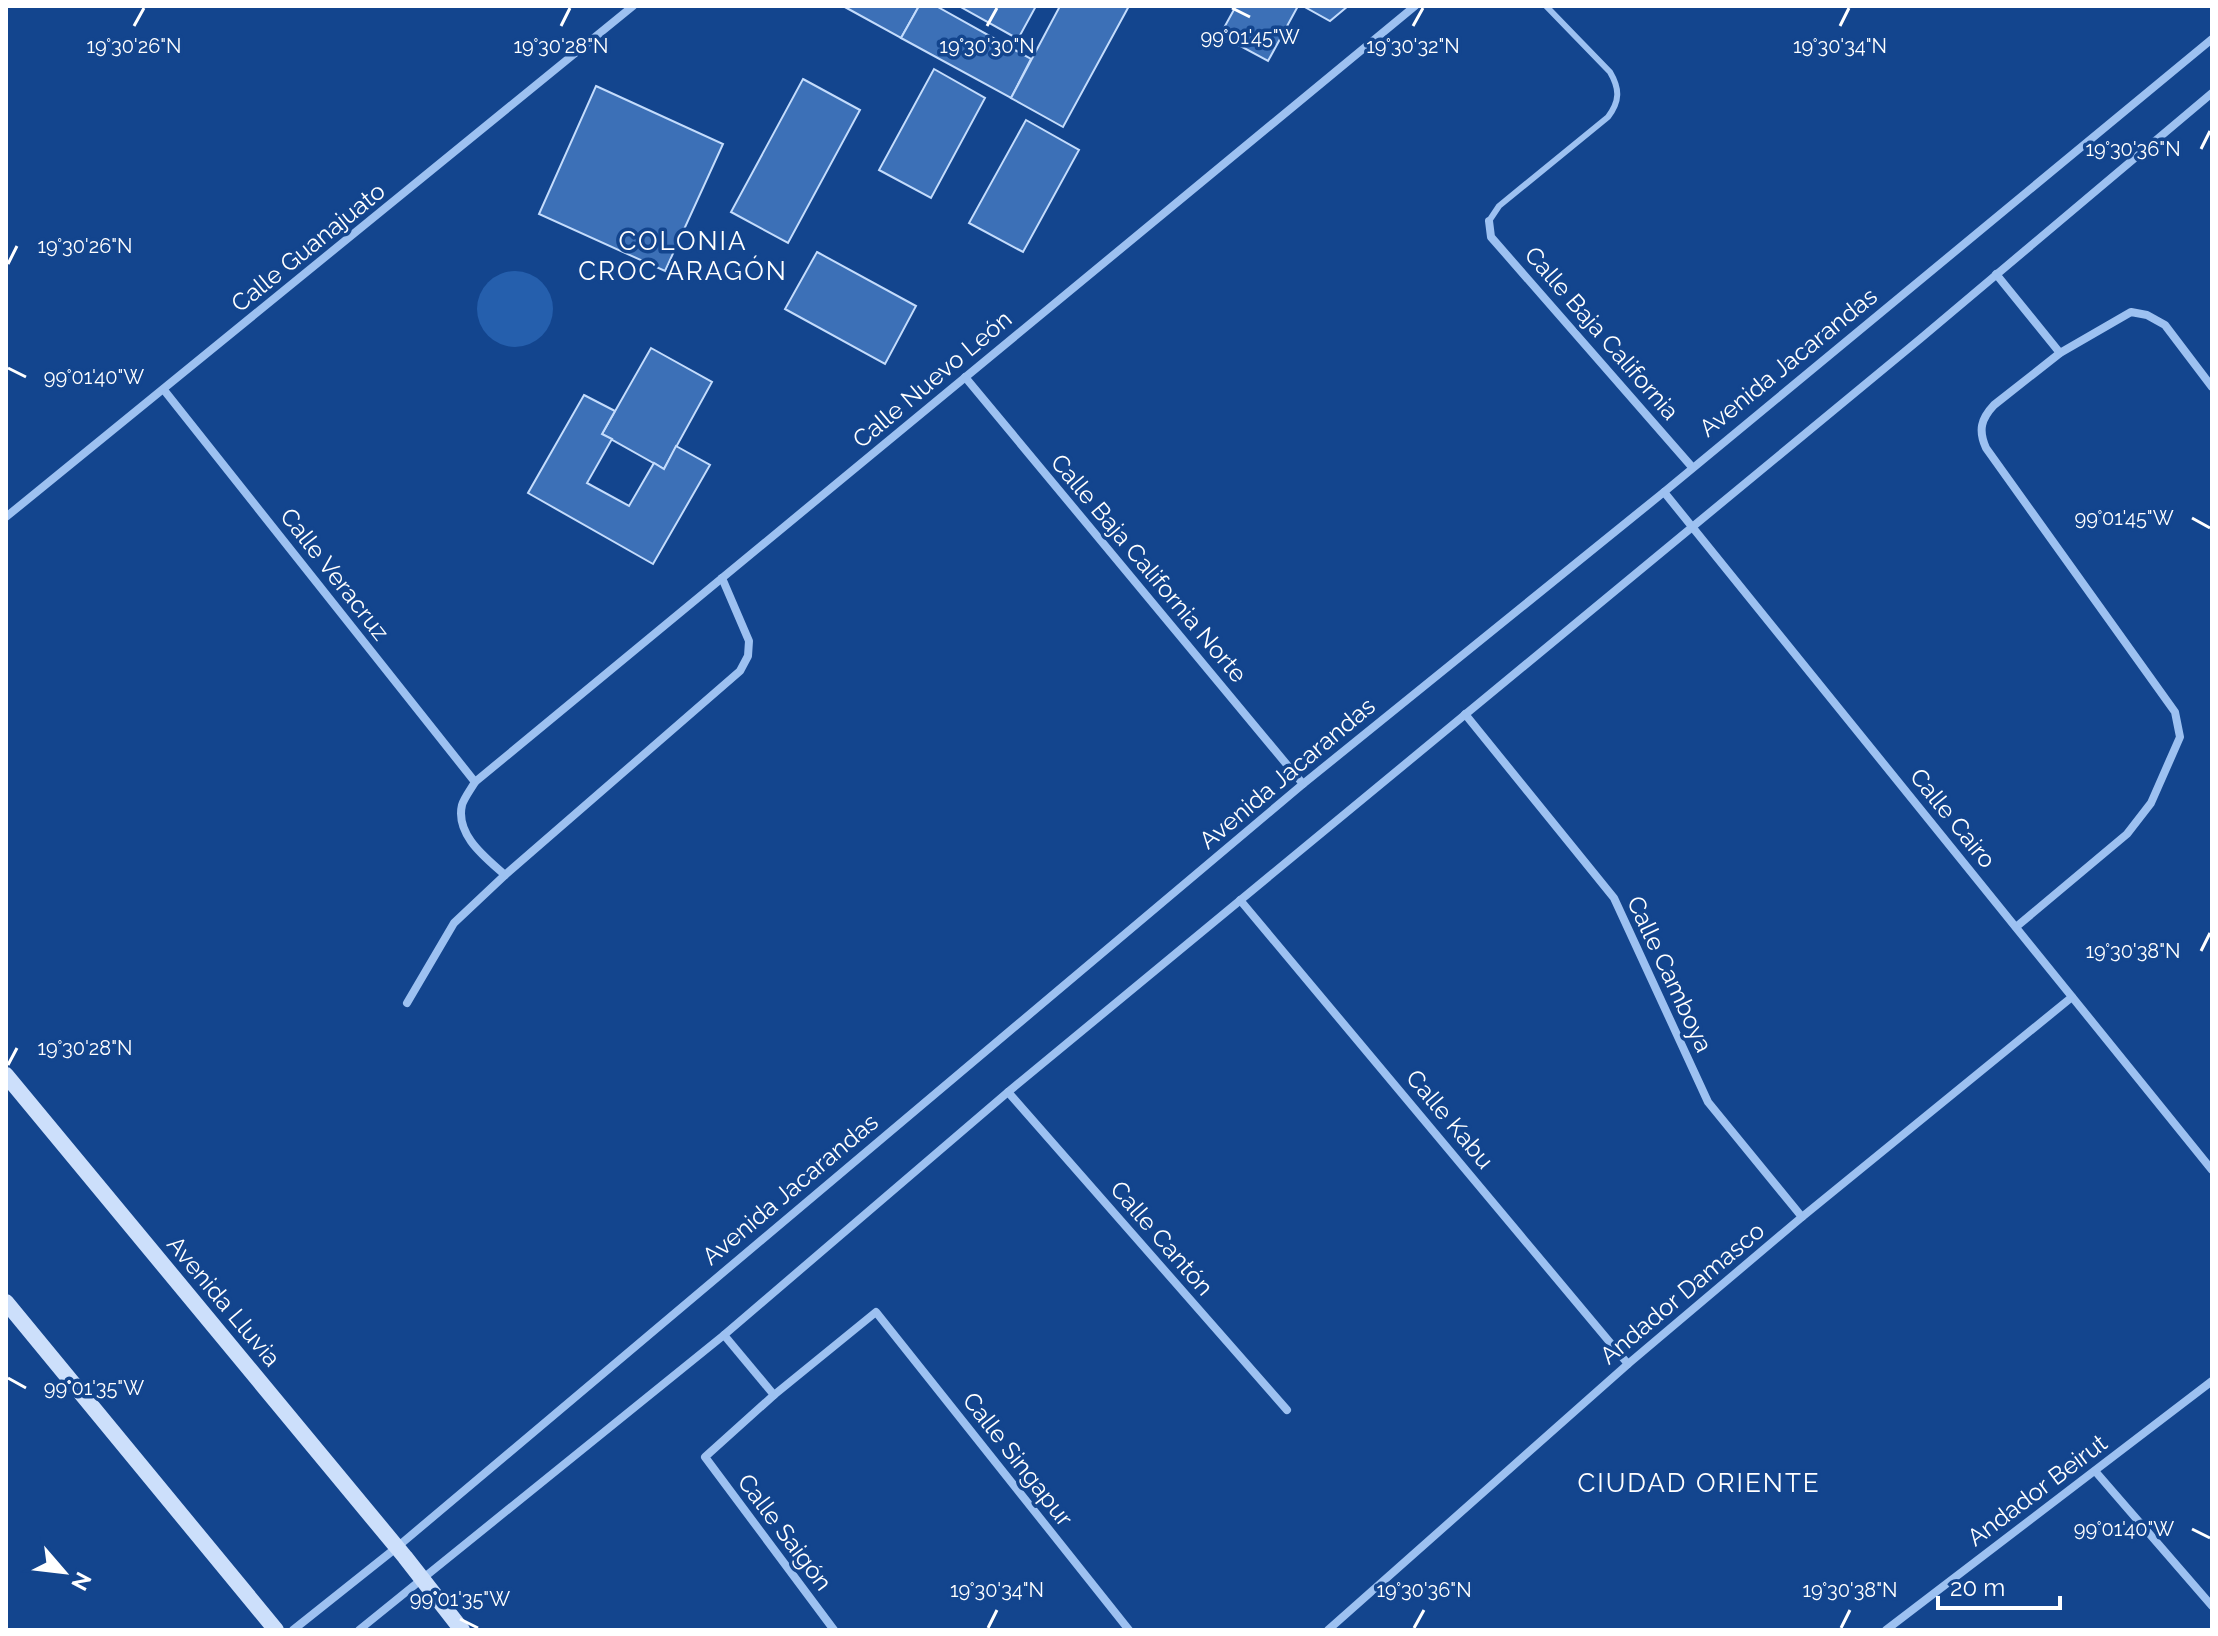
<svg xmlns="http://www.w3.org/2000/svg" width="2218" height="1636" viewBox="0 0 2218 1636" font-family="Raleway,sans-serif">
	<style>
		.green { fill: #255fad }
		.building { fill: #3c70b7; stroke: #c4dcfc; stroke-width: 2 }
		.lines { fill: none; stroke-linecap: round; stroke-linejoin: round }
		.lane { stroke: #9dc1f1; stroke-width: 6 }
		.street { stroke: #9dc1f1; stroke-width: 8 }
		.secondary { stroke: #ccdffb; stroke-width: 16 }
		.ticks { fill: none; stroke: #fff; stroke-width: 3 }
		.labels { text-anchor: middle; dominant-baseline: central; stroke-width: 7; stroke-linejoin: round; paint-order: stroke }
		.street-label { font-size: 24px; fill: #fff; stroke: #13458e }
		.neighbourhood-label { font-size: 26px; letter-spacing: 2px; fill: #fff; stroke: #13458e }
		.ticks-label { font-size: 20px; text-anchor: middle; fill: #fff; stroke: #13458e; stroke-width: 7; stroke-linejoin: round; paint-order: stroke }
	</style>
	<rect width="100%" height="100%" fill="#13458e"/>
	<circle class="green" cx="515" cy="309" r="38"/>
	<g class="building">
		<path d="M 843,6 L 919,6 L 901,38 Z"/>
		<path d="M 919,6 L 936,6 L 1031,59 L 1011,98 L 901,38 Z"/>
		<path d="M 959,6 L 1036,6 L 1018,39 Z"/>
		<path d="M 1060,6 L 1129,6 L 1063,127 L 1011,98 Z"/>
		<path d="M 1236,6 L 1298,6 L 1268,61 L 1220,35 Z"/>
		<path d="M 1303,6 L 1348,6 L 1330,21 Z"/>
		<path d="M 934,69 L 985,98 L 931,198 L 879,170 Z"/>
		<path d="M 803,79 L 860,110 L 788,243 L 731,212 Z"/>
		<path d="M 596,86 L 723,144 L 665,271 L 539,214 Z"/>
		<path d="M 1026,120 L 1079,150 L 1023,252 L 969,223 Z"/>
		<path d="M 817,252 L 916,306 L 885,364 L 785,309 Z"/>
		<path d="M 651,348 L 712,382 L 664,469 L 602,434 Z"/>
		<path d="M 584,395 L 615,411 L 602,434 L 612,439 L 587,483 L 629,506 L 654,463 L 664,469 L 676,446 L 710,465 L 653,564 L 528,493 Z"/>
	</g>
	<g class="lines">
		<path class="lane" d="M 1489,221 L 1499,206 L 1608,117 C 1620,101 1620,89 1610,72 L 1546,6"/>
		<g class="street">
			<path d="M 1489,221 L 1491,237 L 1692,467"/>
			<path d="M 1996,274 L 2060,353"/>
			<path d="M 965,377 L 1303,784"/>
			<path d="M 164,390 L 475,782"/>
			<path d="M 1664,492 L 2212,1170"/>
			<path d="M 6,517 L 633,6"/>
			<path d="M 1465,714 L 1614,898 L 1708,1102 L 1802,1217"/>
			<path d="M 505,875 C 486,858 455,835 462,805 C 464,798 471,789 475,782 L 1415,6"/>
			<path d="M 1240,900 L 1628,1364"/>
			<path d="M 2016,927 L 2127,834 L 2151,803 L 2180,737 L 2175,712 L 1986,448 C 1978,430 1981,419 1994,405 L 2060,353 L 2131,312 L 2147,315 L 2165,325 L 2212,387"/>
			<path d="M 407,1003 L 454,923 L 505,875 L 740,671 L 748,656 L 749,641 L 722,578"/>
			<path d="M 1008,1092 L 1287,1410"/>
			<path d="M 724,1335 L 774,1395"/>
			<path d="M 2095,1471 L 2212,1606"/>
			<path d="M 293,1630 L 396,1548 L 1303,784 L 1664,492 L 2212,39"/>
			<path d="M 359,1630 L 724,1335 L 1008,1092 L 1920,339 L 2212,93"/>
			<path d="M 834,1630 L 705,1457 L 774,1395 L 876,1312 L 1129,1630"/>
			<path d="M 1328,1630 L 1628,1364 L 1802,1217 L 2072,997"/>
			<path d="M 1886,1630 L 2212,1381"/>
		</g>
		<g class="secondary">
			<path d="M 6,1075 L 405,1557 L 462,1630"/>
			<path d="M 6,1302 L 276,1630"/>
		</g>
	</g>
	<path class="ticks" d="M 1232,8 L 1250,17M 134,26 L 144,8M 561,26 L 570,8M 987,26 L 997,8M 1413,26 L 1423,8M 1840,26 L 1849,8M 2201,149 L 2210,131M 8,264 L 17,246M 8,368 L 26,377M 2192,518 L 2210,528M 2201,951 L 2210,933M 8,1065 L 17,1048M 8,1378 L 26,1388M 2192,1529 L 2210,1538M 460,1619 L 478,1628M 988,1628 L 997,1610M 1414,1628 L 1424,1610M 1841,1628 L 1850,1610"/>
	<g class="labels">
		<g class="street-label">
			<text transform="translate(308 247) rotate(-39)">Calle Guanajuato</text>
			<text transform="translate(1602 333) rotate(49)">Calle Baja California</text>
			<text transform="translate(1788 362) rotate(-39)">Avenida Jacarandas</text>
			<text transform="translate(932 379) rotate(-40)">Calle Nuevo León</text>
			<text transform="translate(1149 568) rotate(50)">Calle Baja California Norte</text>
			<text transform="translate(335 574) rotate(52)">Calle Veracruz</text>
			<text transform="translate(1287 773) rotate(-40)">Avenida Jacarandas</text>
			<text transform="translate(1953 818) rotate(51)">Calle Cairo</text>
			<text transform="translate(1670 974) rotate(65)">Calle Camboya</text>
			<text transform="translate(1450 1119) rotate(50)">Calle Kabu</text>
			<text transform="translate(790 1189) rotate(-40)">Avenida Jacarandas</text>
			<text transform="translate(1162 1238) rotate(49)">Calle Cantón</text>
			<text transform="translate(1682 1293) rotate(-40)">Andador Damasco</text>
			<text transform="translate(224 1301) rotate(50)">Avenida Lluvia</text>
			<text transform="translate(1018 1459) rotate(52)">Calle Singapur</text>
			<text transform="translate(2037 1490) rotate(-37)">Andador Beirut</text>
			<text transform="translate(785 1532) rotate(53)">Calle Saigón</text>
		</g>
		<g class="neighbourhood-label">
			<text x="683" y="241">COLONIA<tspan x="683" dy="30">CROC ARAGÓN</tspan></text>
			<text x="1699" y="1483">CIUDAD ORIENTE</text>
		</g>
	</g>
	<g class="ticks-label">
		<text x="1250" y="44">99°01'45"W</text>
		<text x="134" y="53">19°30'26"N</text>
		<text x="561" y="53">19°30'28"N</text>
		<text x="987" y="53">19°30'30"N</text>
		<text x="1413" y="53">19°30'32"N</text>
		<text x="1840" y="53">19°30'34"N</text>
		<text x="2133" y="156">19°30'36"N</text>
		<text x="85" y="253">19°30'26"N</text>
		<text x="94" y="384">99°01'40"W</text>
		<text x="2124" y="525">99°01'45"W</text>
		<text x="2133" y="958">19°30'38"N</text>
		<text x="85" y="1055">19°30'28"N</text>
		<text x="94" y="1395">99°01'35"W</text>
		<text x="2124" y="1536">99°01'40"W</text>
		<text x="997" y="1597">19°30'34"N</text>
		<text x="1424" y="1597">19°30'36"N</text>
		<text x="1850" y="1597">19°30'38"N</text>
		<text x="460" y="1606">99°01'35"W</text>
	</g>
	<rect width="2218" height="1636" fill="none" stroke="#ffffff" stroke-width="16"/>
	<g transform="translate(64 1572) rotate(118)" stroke="#13458e" stroke-width="6" paint-order="stroke">
	<path d="M0-6L14 30L0 20L-14 30Z" fill="#ffffff"/>
	<text y="-12" font-size="22" font-weight="bold" text-anchor="middle" fill="#ffffff">N</text>
	</g>
	<path d="M1938 1596v12h122v-12" fill="none" stroke="#ffffff" stroke-width="4"/>
	<text x="1950" y="1596" font-size="24" fill="#ffffff" stroke="#13458e" stroke-width="6" paint-order="stroke">20 m</text>
</svg>
